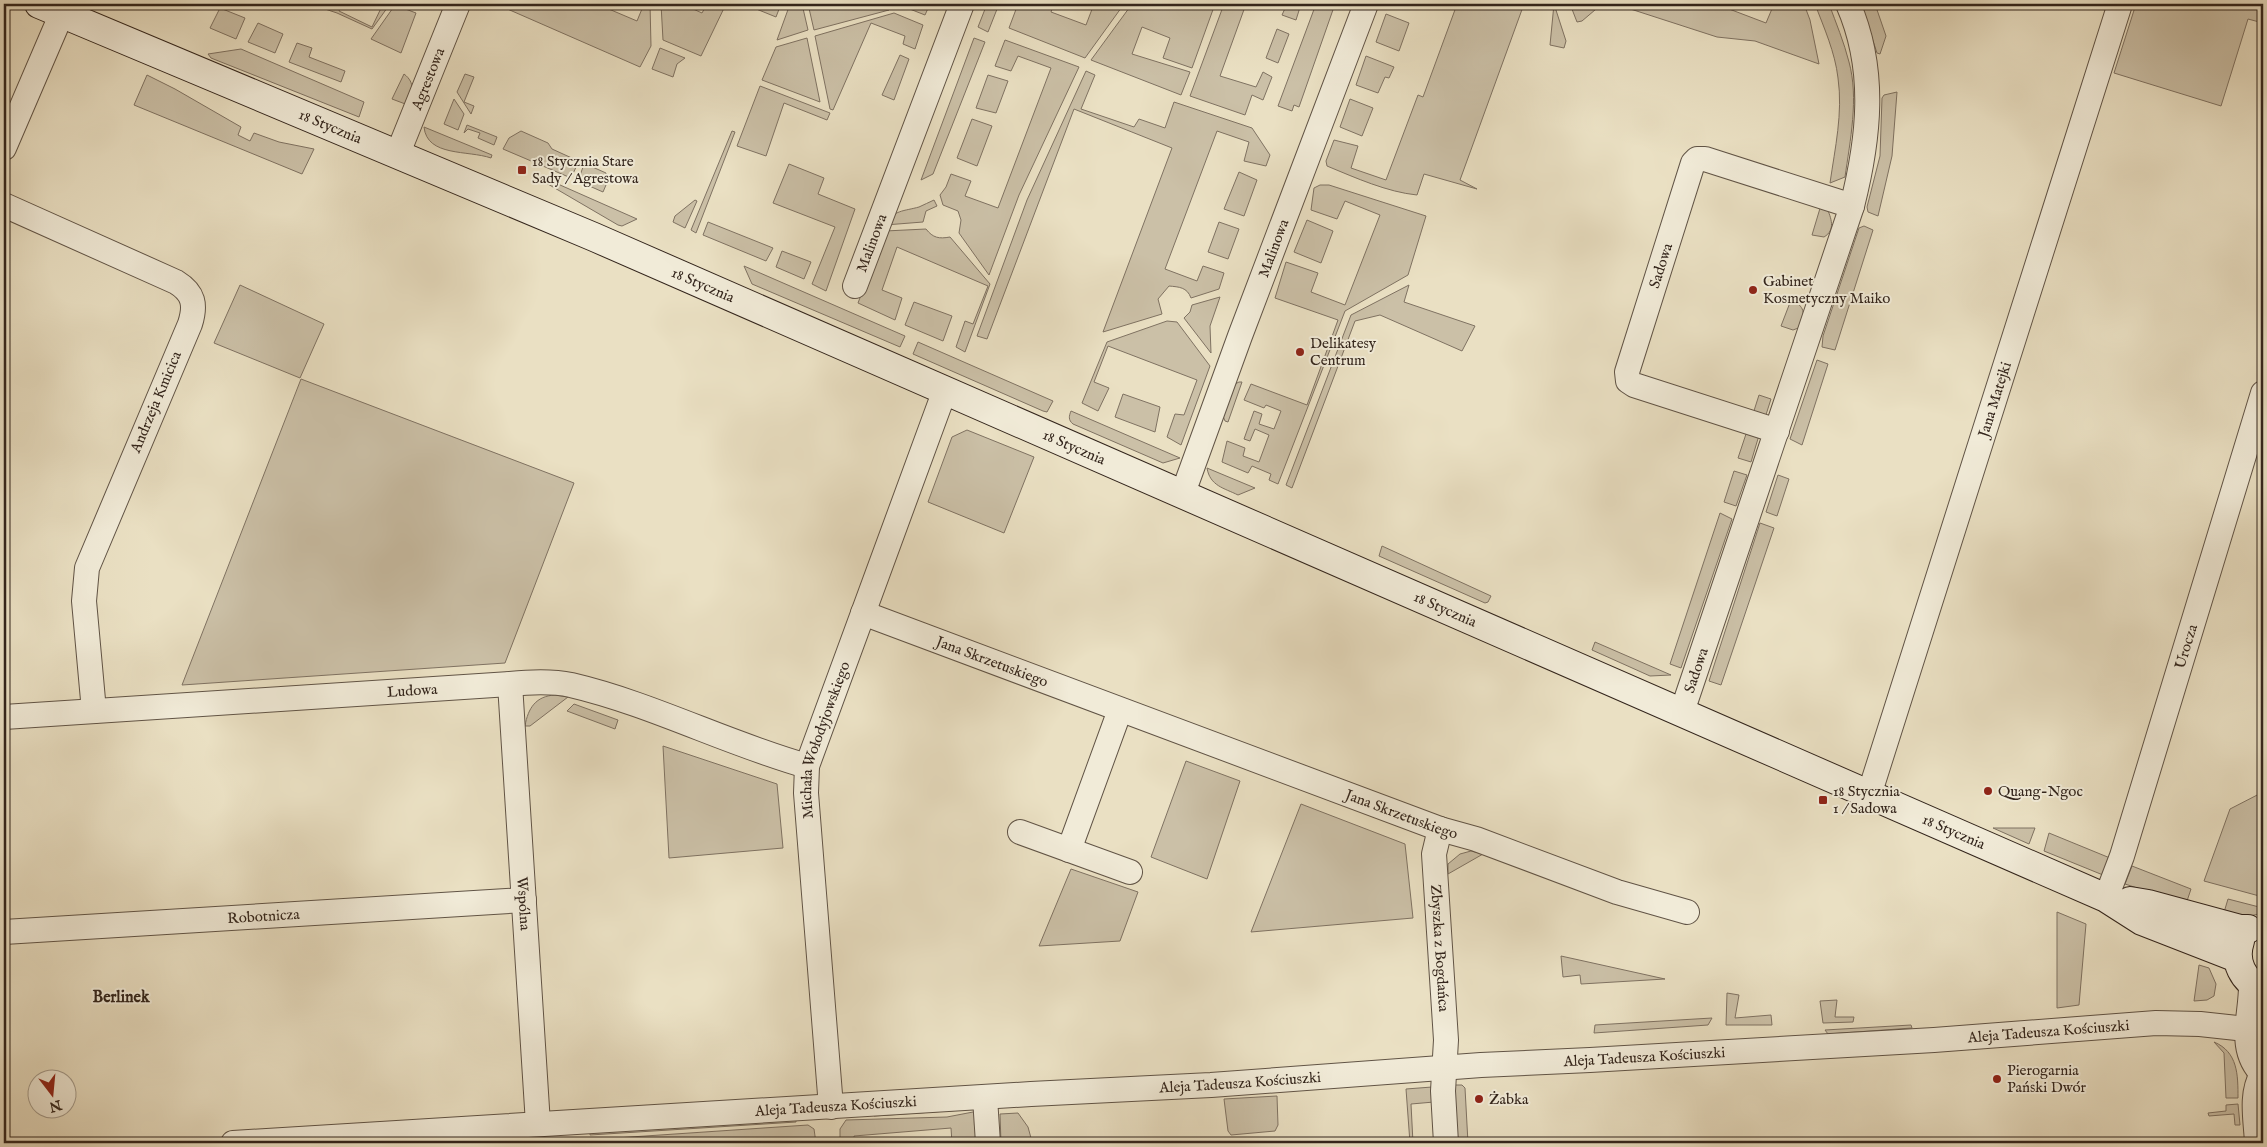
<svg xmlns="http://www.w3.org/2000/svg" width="2267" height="1147" viewBox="0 0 2267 1147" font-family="'IM FELL English',serif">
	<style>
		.green { fill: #cbc0a7; stroke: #7f7262 }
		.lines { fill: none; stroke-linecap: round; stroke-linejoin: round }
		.street-casing { stroke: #615446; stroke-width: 26 }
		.secondary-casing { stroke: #33251c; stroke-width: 30 }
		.street { stroke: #f1ebd8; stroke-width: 24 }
		.secondary { stroke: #f1ebd8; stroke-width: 28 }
		.poi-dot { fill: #8f2418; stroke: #f1ebd8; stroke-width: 2 }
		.labels { text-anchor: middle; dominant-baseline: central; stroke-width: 4; stroke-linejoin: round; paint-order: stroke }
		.street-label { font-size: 15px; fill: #33251c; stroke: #f1ebd8 }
		.poi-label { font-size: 15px; fill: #33251c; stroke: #f1ebd8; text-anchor: start }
		.neighbourhood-label { font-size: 16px; font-weight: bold; fill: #33251c; stroke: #f1ebd8 }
	</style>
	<rect width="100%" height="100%" fill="#eae0c3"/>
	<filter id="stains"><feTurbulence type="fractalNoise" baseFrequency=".004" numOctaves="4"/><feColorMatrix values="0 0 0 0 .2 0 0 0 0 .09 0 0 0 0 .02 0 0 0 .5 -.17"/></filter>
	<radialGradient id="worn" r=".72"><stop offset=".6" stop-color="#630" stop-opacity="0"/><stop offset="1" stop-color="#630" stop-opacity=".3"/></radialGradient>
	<g class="green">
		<path d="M 310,4 L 341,4 L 339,11 L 372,27 L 383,4 L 390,4 L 372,29 L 337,13 Z"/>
		<path d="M 496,4 L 597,4 L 637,21 L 644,4 L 650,4 L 651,46 L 640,67 Z"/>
		<path d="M 661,4 L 682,4 L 702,13 L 707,4 L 726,4 L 701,56 L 663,40 Z"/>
		<path d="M 744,4 L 781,4 L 776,17 Z"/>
		<path d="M 790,4 L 802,4 L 808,30 L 777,40 Z"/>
		<path d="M 808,4 L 872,4 L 889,10 L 814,30 Z"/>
		<path d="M 897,4 L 930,4 L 925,15 Z"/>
		<path d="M 987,4 L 999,4 L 988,32 L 978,27 Z"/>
		<path d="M 1018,4 L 1054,4 L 1051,12 L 1086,25 L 1094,4 L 1124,4 L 1085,58 L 1009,28 Z"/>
		<path d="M 1132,4 L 1215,4 L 1192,68 L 1163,58 L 1170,38 L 1142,27 L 1132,54 L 1190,72 L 1181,95 L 1091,60 Z"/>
		<path d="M 1224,4 L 1246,4 L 1220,76 L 1256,87 L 1263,72 L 1272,77 L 1263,100 L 1252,95 L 1245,115 L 1190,96 Z"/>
		<path d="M 1287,4 L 1301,4 L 1296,20 L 1282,15 Z"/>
		<path d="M 1316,4 L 1335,4 L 1299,107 L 1294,105 L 1292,111 L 1278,106 Z"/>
		<path d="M 1449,4 L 1524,4 L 1460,180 L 1477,189 L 1424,174 L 1417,195 C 1387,192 1356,178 1327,166 L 1326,161 L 1334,140 L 1358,146 L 1351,168 L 1386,180 L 1418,95 L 1423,97 L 1456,7 Z"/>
		<path d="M 1554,4 L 1566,41 L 1564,48 L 1550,45 Z"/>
		<path d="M 1570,4 L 1602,4 L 1582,21 L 1577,22 Z"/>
		<path d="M 1615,4 L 1716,4 L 1766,23 L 1774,4 L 1804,4 L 1810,20 L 1819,64 L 1755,41 L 1717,37 Z"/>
		<path d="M 1815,4 L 1829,4 C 1836,23 1844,42 1849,62 C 1859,98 1850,141 1845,177 L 1830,183 C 1835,148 1843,113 1838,78 C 1835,52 1824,28 1815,4 Z"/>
		<path d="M 1861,4 L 1875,4 L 1886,36 L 1880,54 L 1877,53 Z"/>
		<path d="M 2136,4 L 2263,4 L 2263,23 L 2248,19 L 2221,106 L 2114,73 Z"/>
		<path d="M 395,5 L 416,13 L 401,53 L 371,39 Z"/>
		<path d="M 220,8 L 245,18 L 236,39 L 210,28 Z"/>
		<path d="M 894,13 L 923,25 L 915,49 L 903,44 L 905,36 L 871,23 L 833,110 L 830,109 L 815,36 Z"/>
		<path d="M 1386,14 L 1409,23 L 1399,51 L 1376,42 Z"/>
		<path d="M 258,23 L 283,34 L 275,53 L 248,42 Z"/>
		<path d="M 1277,29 L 1289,34 L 1278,63 L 1266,58 Z"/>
		<path d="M 807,38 L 820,102 L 762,80 L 776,47 Z"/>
		<path d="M 974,38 L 985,42 L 933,174 L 921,180 Z"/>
		<path d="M 1005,40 L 1079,67 L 1019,195 L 989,275 L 959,233 L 961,220 L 958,211 L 943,205 L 940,195 L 946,187 L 951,174 L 971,181 L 965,196 L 998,208 L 1051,68 L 1018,56 L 1011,71 L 995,66 Z"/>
		<path d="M 297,43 L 312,48 L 309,57 L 345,71 L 341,82 L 289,62 Z"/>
		<path d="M 660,48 L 685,58 L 677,64 L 673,77 L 652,69 Z"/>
		<path d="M 241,49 L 364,102 L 359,117 L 211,58 L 208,54 Z"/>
		<path d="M 900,55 L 909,59 L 894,100 L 882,95 Z"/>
		<path d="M 1366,56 L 1394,67 L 1389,78 L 1385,77 L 1378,93 L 1356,85 Z"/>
		<path d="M 1086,71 L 1095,75 L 1081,109 L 1134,127 L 1139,119 L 1165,128 L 1174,102 L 1252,128 L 1270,155 L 1266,166 L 1244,161 L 1249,142 L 1217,131 L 1165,269 L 1197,281 L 1203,266 L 1224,273 L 1219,289 L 1191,298 C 1187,287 1179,287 1169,286 L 1158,299 L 1162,314 L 1103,332 L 1172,148 L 1074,109 L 987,339 L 977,336 L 1027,200 Z"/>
		<path d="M 404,74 C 416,83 412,93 408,105 L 392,99 Z"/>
		<path d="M 465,74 L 474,77 L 464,102 L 474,106 L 471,114 L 457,92 Z"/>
		<path d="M 147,75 L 175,89 L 241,127 L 238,135 L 250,141 L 254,133 L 279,142 L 314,149 L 302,174 L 134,105 Z"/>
		<path d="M 988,75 L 1008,81 L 996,113 L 976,108 Z"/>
		<path d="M 760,86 L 830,113 L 827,120 L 784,103 L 766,156 L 737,146 Z"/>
		<path d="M 1897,92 L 1892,156 L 1878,216 L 1868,212 L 1867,207 L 1880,156 L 1882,98 L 1884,95 Z"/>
		<path d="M 454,99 L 464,114 L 458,130 L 444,124 Z"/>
		<path d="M 1350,99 L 1373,108 L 1362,136 L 1340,127 Z"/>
		<path d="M 972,119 L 992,126 L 977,166 L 957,158 Z"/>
		<path d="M 467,125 L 497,137 L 494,145 L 478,138 L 480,133 L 468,129 L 464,133 Z"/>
		<path d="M 424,127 L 492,155 L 491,158 C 468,150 427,157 424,127 Z"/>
		<path d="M 521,131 L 548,143 L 552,149 L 574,159 L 577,165 L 571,178 L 503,149 L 509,138 Z"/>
		<path d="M 732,131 L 735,132 L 696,233 L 691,230 Z"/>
		<path d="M 789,164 L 824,178 L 818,194 L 855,209 L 826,291 L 812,284 L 835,227 L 773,203 Z"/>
		<path d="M 588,165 L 606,173 L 606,185 L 603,192 L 578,181 L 583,167 Z"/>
		<path d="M 1239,172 L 1257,180 L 1244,216 L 1224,209 Z"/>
		<path d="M 542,177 L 637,219 L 622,226 L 618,225 L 541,180 Z"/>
		<path d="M 1320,185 L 1329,185 L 1426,216 L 1408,275 L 1345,311 L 1278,484 L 1269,480 L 1271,474 L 1252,466 L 1248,473 L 1222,462 L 1227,441 L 1245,448 L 1243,456 L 1259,462 L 1269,435 L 1255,429 L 1250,441 L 1244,439 L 1254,411 L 1262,414 L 1259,424 L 1274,429 L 1281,411 L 1266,405 L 1264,408 L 1244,400 L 1251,384 L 1307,405 L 1338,320 L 1275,298 L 1286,262 L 1318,273 L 1311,292 L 1345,305 L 1380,215 L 1345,201 L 1337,219 L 1311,210 L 1314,188 Z"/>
		<path d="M 695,200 L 697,201 L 685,228 L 673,222 L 675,216 Z"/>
		<path d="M 934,200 L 937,206 L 926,211 L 923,222 L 885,225 C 892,210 905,211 919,207 C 924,205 929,202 934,200 Z"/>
		<path d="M 1821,205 L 1827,208 C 1831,218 1836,230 1824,237 L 1812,235 Z"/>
		<path d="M 1307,220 L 1333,231 L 1321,263 L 1294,252 Z"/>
		<path d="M 708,222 L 773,248 L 766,261 L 703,235 Z"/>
		<path d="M 1219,222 L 1239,229 L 1228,259 L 1208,252 Z"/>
		<path d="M 1864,226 L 1873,230 L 1835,350 L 1822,347 L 1823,336 L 1859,228 Z"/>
		<path d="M 926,229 C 933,238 939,239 950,237 L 990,284 L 965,352 L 956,347 L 965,321 L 973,324 L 988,286 L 897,247 L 882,290 L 902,298 L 895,320 L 858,303 L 885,231 Z"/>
		<path d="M 782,251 L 811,262 L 804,279 L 776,267 Z"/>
		<path d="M 744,266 L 905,336 L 900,347 L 752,284 Z"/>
		<path d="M 240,285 L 324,324 L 300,378 L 214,343 Z"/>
		<path d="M 1409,285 L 1404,302 L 1475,326 L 1462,351 L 1380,315 L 1355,321 L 1292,488 L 1286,485 L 1351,315 Z"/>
		<path d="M 1220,297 L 1210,326 L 1211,353 L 1184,318 L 1190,312 L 1192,305 Z"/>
		<path d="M 1791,300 C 1805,306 1805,313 1801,327 L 1793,330 L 1781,326 Z"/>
		<path d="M 914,302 L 952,316 L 943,341 L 905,325 Z"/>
		<path d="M 1167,321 L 1177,322 L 1210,366 L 1181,445 L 1167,437 L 1175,414 L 1184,415 L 1197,380 L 1108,346 L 1094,382 L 1109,388 L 1098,411 L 1082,403 L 1107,342 Z"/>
		<path d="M 918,342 L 1053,401 L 1047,412 L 1043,411 L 913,354 Z"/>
		<path d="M 1817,360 L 1828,364 L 1802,445 L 1790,439 Z"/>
		<path d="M 301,379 L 574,483 L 505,663 L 182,685 Z"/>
		<path d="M 1239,382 L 1242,382 L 1228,422 L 1225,421 L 1223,416 L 1235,384 Z"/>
		<path d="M 1123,394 L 1160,407 L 1155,432 L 1115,417 Z"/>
		<path d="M 1759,395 L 1771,399 L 1764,421 L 1752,417 Z"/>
		<path d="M 1071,411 L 1180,458 L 1163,463 L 1073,424 C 1068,420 1069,416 1071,411 Z"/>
		<path d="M 1748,428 L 1760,432 L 1751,462 L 1738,458 Z"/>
		<path d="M 967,430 L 1034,457 L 1004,533 L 928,502 L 952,437 Z"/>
		<path d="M 1207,468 L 1255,488 L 1238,495 C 1224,488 1210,486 1207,468 Z"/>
		<path d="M 1734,471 L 1747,475 L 1736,506 L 1724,502 Z"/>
		<path d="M 1778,475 L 1789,479 L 1777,516 L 1766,512 Z"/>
		<path d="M 1720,513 L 1732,519 L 1681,668 L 1670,664 Z"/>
		<path d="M 1760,523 L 1774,528 L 1721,685 L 1709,681 Z"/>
		<path d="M 1382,546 L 1491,596 L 1488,602 L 1485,603 L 1379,556 Z"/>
		<path d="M 1595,642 L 1671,675 L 1650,676 L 1592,650 Z"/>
		<path d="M 555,695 L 568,697 L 530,726 L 525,726 C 528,708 536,696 555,695 Z"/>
		<path d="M 574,704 L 618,720 L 615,729 L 567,711 Z"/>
		<path d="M 663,746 L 777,784 L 783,848 L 669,858 Z"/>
		<path d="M 1186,761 L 1240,781 L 1207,879 L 1151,857 Z"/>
		<path d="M 2263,792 L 2263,897 L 2204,881 L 2230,809 Z"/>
		<path d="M 1301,804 L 1405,844 L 1413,918 L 1251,932 Z"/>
		<path d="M 1993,828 L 2035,828 L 2029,844 Z"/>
		<path d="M 2049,833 L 2110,858 L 2103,875 L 2044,851 Z"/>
		<path d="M 1471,851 L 1483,854 L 1448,874 L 1448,864 L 1460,854 Z"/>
		<path d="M 2132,866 L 2191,889 L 2186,904 L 2125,884 Z"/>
		<path d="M 1071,869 L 1138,892 L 1120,941 L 1039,946 Z"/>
		<path d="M 2228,899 L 2263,908 L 2263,913 L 2237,919 L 2222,919 Z"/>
		<path d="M 2057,912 L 2086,924 L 2079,1005 L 2057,1008 Z"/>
		<path d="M 1561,956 L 1665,979 L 1581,984 L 1580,975 L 1563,977 Z"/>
		<path d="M 2199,965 L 2209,968 L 2216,984 L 2214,996 L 2207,1000 L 2194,1001 Z"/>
		<path d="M 1727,993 L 1739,995 L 1735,1018 L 1771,1015 L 1772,1025 L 1726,1025 Z"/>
		<path d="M 1837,1000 L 1835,1017 L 1854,1017 L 1853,1022 L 1823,1023 L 1820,1001 Z"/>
		<path d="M 1712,1018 L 1708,1025 L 1594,1033 L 1595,1025 Z"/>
		<path d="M 1911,1025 L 1912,1028 L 1828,1034 L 1825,1030 Z"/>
		<path d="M 2214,1042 C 2238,1052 2238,1075 2238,1098 L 2226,1098 L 2224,1053 Z"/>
		<path d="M 1454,1085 L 1462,1085 L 1465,1088 L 1468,1143 L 1455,1143 Z"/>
		<path d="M 1432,1087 L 1434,1102 L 1411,1104 L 1413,1143 L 1410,1143 L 1406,1089 Z"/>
		<path d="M 1277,1096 L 1278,1125 L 1275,1131 L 1231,1135 L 1228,1131 L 1224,1099 Z"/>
		<path d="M 2238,1104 L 2240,1125 L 2235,1125 L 2234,1114 L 2209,1116 L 2208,1113 L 2226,1111 L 2226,1105 Z"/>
		<path d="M 962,1106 L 962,1110 L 874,1116 L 873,1112 Z"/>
		<path d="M 973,1112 L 978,1115 L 980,1140 L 952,1143 L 951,1128 L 854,1136 L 854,1143 L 840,1142 L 840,1129 L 846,1120 L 947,1117 Z"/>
		<path d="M 1018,1113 L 1028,1127 L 1031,1138 L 1035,1143 L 1001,1143 L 1000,1114 Z"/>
		<path d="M 796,1117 L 796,1122 L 590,1135 L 590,1130 Z"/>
		<path d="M 808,1125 L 814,1129 L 816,1143 L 601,1143 L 601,1139 Z"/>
	</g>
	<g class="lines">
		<defs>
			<g id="street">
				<path d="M 4,148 L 62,13"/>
				<path id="s1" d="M 398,153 L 458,4"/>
				<path d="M 4,205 L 176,282 C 194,293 196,305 190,324 L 87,568 L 84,601 L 94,711"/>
				<path id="s2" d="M 855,286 L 962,4"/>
				<path id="s3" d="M 1777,431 L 1634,385 L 1628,381 L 1627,372 L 1693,163 L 1697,159 L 1705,159 L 1852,206"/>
				<path id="s4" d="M 1183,493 L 1240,336 L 1366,4"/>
				<path id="s5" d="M 863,613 L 1440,829 L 1476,839 L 1617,892 L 1687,912"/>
				<path id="s6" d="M 510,684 L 538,1124"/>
				<path id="s7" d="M 1682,712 L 1852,206 C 1869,139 1877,70 1848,4"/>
				<path id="s8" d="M 4,717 L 510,684 C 530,682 552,681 571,685 C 652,704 728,744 807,766"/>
				<path id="s9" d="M 1869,795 L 2120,4"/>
				<path id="s10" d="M 1440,829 L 1434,854 L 1446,1040 L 1443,1091 L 1446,1143"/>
				<path d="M 1020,832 L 1130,872"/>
				<path d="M 1069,850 L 1120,710"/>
				<path id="s11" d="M 2106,898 L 2122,856 L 2263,393"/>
				<path id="s12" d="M 4,932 L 524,900"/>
				<path d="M 2251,983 C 2252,1015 2236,1048 2263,1075"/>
				<path d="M 985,1098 L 988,1143"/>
				<path id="s13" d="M 831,1107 L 806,793 L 807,766 L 945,390"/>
				<path id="s14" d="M 233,1143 L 1031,1094 L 1211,1085 L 1481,1065 L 1590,1060 L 1934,1040 L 2156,1023 L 2200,1024 L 2246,1029"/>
				<path d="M 2257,1143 C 2256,1120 2250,1095 2262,1074"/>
			</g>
			<g id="secondary">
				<path id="s15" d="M 39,4 L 594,237 L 2106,898 L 2142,921 L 2237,958"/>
				<path d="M 2130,901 L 2148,904 L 2240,929 L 2248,929"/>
				<path d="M 2240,941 C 2233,962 2243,981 2263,990"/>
			</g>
		</defs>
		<use href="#street" class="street-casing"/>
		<use href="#secondary" class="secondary-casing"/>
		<use href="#street" class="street"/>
		<use href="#secondary" class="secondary"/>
	</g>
	<g class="poi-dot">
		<rect x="517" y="165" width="10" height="10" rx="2.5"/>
		<circle cx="1753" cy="290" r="5"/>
		<circle cx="1300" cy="352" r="5"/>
		<circle cx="1988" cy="791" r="5"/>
		<rect x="1818" y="795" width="10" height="10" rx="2.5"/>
		<circle cx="1997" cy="1079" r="5"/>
		<circle cx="1479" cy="1099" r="5"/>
	</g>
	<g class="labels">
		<g class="street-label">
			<text stroke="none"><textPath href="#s1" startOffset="80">Agrestowa</textPath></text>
			<text stroke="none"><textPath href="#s15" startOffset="316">18 Stycznia</textPath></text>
			<text stroke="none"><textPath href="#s2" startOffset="46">Malinowa</textPath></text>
			<text stroke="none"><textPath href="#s4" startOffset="261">Malinowa</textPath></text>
			<text stroke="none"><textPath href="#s3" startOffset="278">Sadowa</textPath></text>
			<text stroke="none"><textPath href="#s15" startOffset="721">18 Stycznia</textPath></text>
			<text stroke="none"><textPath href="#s9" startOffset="415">Jana Matejki</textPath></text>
			<text transform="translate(156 402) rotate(-67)">Andrzeja Kmicica</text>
			<text stroke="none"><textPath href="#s15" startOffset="1126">18 Stycznia</textPath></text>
			<text stroke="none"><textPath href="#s15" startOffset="1531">18 Stycznia</textPath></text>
			<text stroke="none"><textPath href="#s11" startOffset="264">Urocza</textPath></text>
			<text stroke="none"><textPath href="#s5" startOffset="138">Jana Skrzetuskiego</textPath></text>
			<text stroke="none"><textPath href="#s7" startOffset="44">Sadowa</textPath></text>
			<text stroke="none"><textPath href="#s8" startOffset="409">Ludowa</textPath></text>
			<text stroke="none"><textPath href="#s13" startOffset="371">Michała Wołodyjowskiego</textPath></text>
			<text stroke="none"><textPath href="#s5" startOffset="575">Jana Skrzetuskiego</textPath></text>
			<text stroke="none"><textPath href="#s15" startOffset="2086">18 Stycznia</textPath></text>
			<text stroke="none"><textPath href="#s6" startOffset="220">Wspólna</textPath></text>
			<text stroke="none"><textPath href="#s12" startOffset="260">Robotnicza</textPath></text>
			<text stroke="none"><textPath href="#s10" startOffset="120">Zbyszka z Bogdańca</textPath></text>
			<text stroke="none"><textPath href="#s14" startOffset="1819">Aleja Tadeusza Kościuszki</textPath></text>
			<text stroke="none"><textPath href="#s14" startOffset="1414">Aleja Tadeusza Kościuszki</textPath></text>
			<text stroke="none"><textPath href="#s14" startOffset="1009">Aleja Tadeusza Kościuszki</textPath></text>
			<text stroke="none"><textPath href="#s14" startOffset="604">Aleja Tadeusza Kościuszki</textPath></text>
		</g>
		<g class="poi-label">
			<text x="532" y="161">18 Stycznia Stare<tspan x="532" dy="17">Sady / Agrestowa</tspan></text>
			<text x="1763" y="281">Gabinet<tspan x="1763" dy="17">Kosmetyczny Maiko</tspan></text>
			<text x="1310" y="343">Delikatesy<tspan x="1310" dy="17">Centrum</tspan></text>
			<text x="1833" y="791">18 Stycznia<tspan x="1833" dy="17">1 / Sadowa</tspan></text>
			<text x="1998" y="791">Quang-Ngoc</text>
			<text x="2007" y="1070">Pierogarnia<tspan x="2007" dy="17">Pański Dwór</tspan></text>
			<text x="1489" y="1099">Żabka</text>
		</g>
		<g class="neighbourhood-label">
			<text x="121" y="998">Berlinek</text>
		</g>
	</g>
	<rect width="2267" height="1147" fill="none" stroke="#eae0c3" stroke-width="20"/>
	<rect x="5" y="5" width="2257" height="1137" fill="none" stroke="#33251c" stroke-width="2.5"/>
	<rect x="10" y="10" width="2247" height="1127" fill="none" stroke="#33251c"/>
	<g transform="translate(52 1094) rotate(164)"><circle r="24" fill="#f1ebd8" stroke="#a59c8d"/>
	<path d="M0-4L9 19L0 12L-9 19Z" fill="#8f2418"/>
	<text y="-8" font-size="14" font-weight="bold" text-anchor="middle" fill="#33251c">N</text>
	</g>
	<rect width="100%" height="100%" filter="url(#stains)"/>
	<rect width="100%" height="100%" fill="url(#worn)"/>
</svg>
